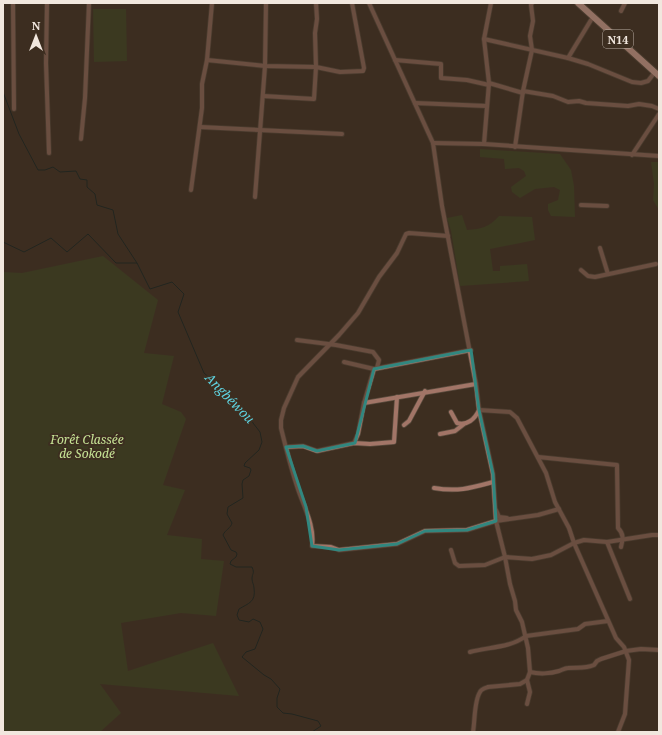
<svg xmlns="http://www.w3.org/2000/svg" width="662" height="735" viewBox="0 0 662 735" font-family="'Noto Serif',serif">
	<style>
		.green { fill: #3a4721 }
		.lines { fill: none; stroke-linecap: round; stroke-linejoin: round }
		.stream { stroke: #031b1d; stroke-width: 1 }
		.minor-casing { stroke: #5a4c3e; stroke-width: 5.5 }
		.primary-casing { stroke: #5a4c3e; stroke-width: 8 }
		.minor { stroke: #a27567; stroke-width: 4 }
		.primary { stroke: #fbc2b1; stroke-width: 6 }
		.marked { fill: none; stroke: #31877f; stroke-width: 3; stroke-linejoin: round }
		.labels { text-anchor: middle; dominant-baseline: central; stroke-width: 4; stroke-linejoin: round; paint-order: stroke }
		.shield { fill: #3d2e20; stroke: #bbb0a5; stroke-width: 1 }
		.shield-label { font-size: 11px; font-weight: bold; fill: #f1e7de }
		.park-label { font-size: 12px; font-style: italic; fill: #c7e496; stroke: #3d2e20 }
		.water-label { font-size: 13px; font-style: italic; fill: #5fd4e2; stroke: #3d2e20 }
	</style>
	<rect width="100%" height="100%" fill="#3d2e20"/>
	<g class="green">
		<path d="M 93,9 L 126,9 L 127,61 L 94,62 Z"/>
		<path d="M 480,149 L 560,154 L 571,170 L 574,186 L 575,217 L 551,216 L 548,210 L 548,204 L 558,200 L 560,190 L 554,187 L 535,189 L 520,198 L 512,192 L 511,187 L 526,176 L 524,171 L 519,168 L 505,169 L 504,159 L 480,157 Z"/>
		<path d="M 651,162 L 659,162 L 659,210 L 653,200 L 654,184 Z"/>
		<path d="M 462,215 L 467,230 C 482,229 489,227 499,216 L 532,217 L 535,240 L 490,249 L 493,271 L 500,271 L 500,266 L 527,264 L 529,281 L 460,286 L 451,231 L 447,218 Z"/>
		<path d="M 103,256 L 158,300 L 144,353 L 174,356 L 162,404 L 181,412 L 186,419 L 163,485 L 185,490 L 167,535 L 202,539 L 201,559 L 224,561 L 216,616 L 181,613 L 121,623 L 128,671 L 213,643 L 239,696 L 100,684 L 121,713 L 100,732 L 3,732 L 3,272 L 22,273 Z"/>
	</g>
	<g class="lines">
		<g class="stream">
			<path d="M 3,92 L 19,134 L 38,170 L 45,170 L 53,167 L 60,172 L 76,171 L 80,179 L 87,180 L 87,187 L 95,194 L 97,205 L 113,210 L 118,234 L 137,263"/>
			<path d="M 3,242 L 24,252 L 51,238 L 67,252 L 88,234 L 116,263 L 137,263 L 150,289 L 172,282 L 184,294 L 178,312 L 204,373 L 227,393 L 251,418 L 253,423 L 260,432 L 262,442 L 259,450 L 245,463 L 244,466 L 250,468 L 251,470 L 249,476 L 243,480 L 242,484 L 243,498 L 228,507 L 227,514 L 232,523 C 231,528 225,530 223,535 L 231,550 L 236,552 L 237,554 L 236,557 L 231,561 L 230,564 L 236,567 L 252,567 C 255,574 252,573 252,579 C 252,582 254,585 254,588 C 256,602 249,603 239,609 L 237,615 L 239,620 L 249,622 L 253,619 L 260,622 L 263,629 L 255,649 L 246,652 L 242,657 L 264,675 L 271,679 L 280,689 L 277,698 L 277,707 L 283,713 L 292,714 L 318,721 L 321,726 L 312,732"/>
		</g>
		<defs>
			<g id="minor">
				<path d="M 13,3 L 14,109"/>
				<path d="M 47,3 L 46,63 L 49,153"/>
				<path d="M 369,3 L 433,143 L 442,206 L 476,384 L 479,410 L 493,474 L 496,521 L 505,557 L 510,584 L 515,601 L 516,610 L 522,622 L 528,648 L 530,672 L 527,680 L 520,684 L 488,687 C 485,688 481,689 480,692 C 474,701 475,721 473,732"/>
				<path d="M 621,11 L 625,3"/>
				<path d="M 484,39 L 568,58 L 588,64 L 632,82 L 641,83 L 648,81 L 655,72"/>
				<path d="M 568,58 L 591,20"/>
				<path d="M 207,60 L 265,66 L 316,67 L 340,72 L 363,71 L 364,68 L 352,3"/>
				<path d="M 395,60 L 441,64 L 441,78 L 467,80 L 489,85"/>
				<path d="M 489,83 L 523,93"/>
				<path d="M 523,91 L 553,96 L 568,102 L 579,101 L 586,103 L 628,106 L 639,104 L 652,106 L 659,109"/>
				<path d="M 263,96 L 314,99 L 316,67 L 315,33 L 317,19 L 316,3"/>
				<path d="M 415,103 L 487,106"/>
				<path d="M 200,127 L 342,134"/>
				<path d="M 81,139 L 85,98 L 89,3"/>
				<path d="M 433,143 L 484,144 L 659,156"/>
				<path d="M 484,144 L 489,83 L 484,39 L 491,3"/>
				<path d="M 515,147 L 523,91 L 532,50 L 530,36 L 533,21 L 531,5 L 532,3"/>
				<path d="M 632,155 L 659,114"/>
				<path d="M 191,190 L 202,108 L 202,84 L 207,60 L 212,3"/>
				<path d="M 255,197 L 265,66 L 266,3"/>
				<path d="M 581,205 L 607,206"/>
				<path d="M 448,236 L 409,233 L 406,234 L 397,253 L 379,277 L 358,313 L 339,335 L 298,377 L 284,408 L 281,420 L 281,428 C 286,448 291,469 298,489 C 304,507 315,527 312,546 L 331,547 L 339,550 L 397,544 L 425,531 L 467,530 L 496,521 L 538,515 L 559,509"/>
				<path d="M 600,248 L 608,274"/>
				<path d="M 581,270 L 588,276 L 595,277 L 656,264"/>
				<path d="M 297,340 L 336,345 L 373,352 L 379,360 L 377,368"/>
				<path d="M 344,362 L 374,369"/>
				<path d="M 364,403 L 476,384"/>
				<path d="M 451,412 L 457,423 C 467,426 475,419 479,410 L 510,412 L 517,418 L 546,473 L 555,502 L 569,528 L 574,543 L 616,638 L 624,647 L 629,660 L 625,714 L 618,732"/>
				<path d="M 404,425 L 409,421 L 425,391"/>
				<path d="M 440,434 L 455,431 L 464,424"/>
				<path d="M 354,443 L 358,434 L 364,403 L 374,369 L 471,350"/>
				<path d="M 286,447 L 303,446 L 317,451 L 354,443 L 370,444 L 394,442 L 397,397"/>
				<path d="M 538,457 L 617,465 L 618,528 C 624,534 623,539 621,547"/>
				<path d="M 434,488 C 458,492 471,488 493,482"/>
				<path d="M 496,510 L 499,517 L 507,518"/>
				<path d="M 607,542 L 630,599"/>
				<path d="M 451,550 L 455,563 L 459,566 L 485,565 L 505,557 L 532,559 L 551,555 L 574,543 L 584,540 L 607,542 L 652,535 L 659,535"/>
				<path d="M 470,652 C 488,647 510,648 526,636 L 578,629 L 585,624 L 608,621"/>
				<path d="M 530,672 C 538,674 550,674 559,671 C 562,670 565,668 568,668 C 577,667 585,669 594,665 L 597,661 L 601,659 L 626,651 L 641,649 L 659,650"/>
				<path d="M 527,704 L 530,692 L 527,680"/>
			</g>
			<path id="primary" d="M 578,3 L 659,76"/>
		</defs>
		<use href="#minor" class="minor-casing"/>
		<use href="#primary" class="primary-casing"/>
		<use href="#minor" class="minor"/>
		<use href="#primary" class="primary"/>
	</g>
	<path d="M0 0H662V735H0ZM 471,350 L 479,410 L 493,474 L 496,521 L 467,530 L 425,531 L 397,544 L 339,550 L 312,546 L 306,507 L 286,447 L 303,446 L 317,451 L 355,443 L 374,369 Z" fill="#3d2e20" fill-opacity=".55" fill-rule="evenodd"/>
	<path class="marked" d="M 471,350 L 479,410 L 493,474 L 496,521 L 467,530 L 425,531 L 397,544 L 339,550 L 312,546 L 306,507 L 286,447 L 303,446 L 317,451 L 355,443 L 374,369 Z"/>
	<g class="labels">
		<rect class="shield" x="603" y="30" width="30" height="18" rx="3"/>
		<g class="shield-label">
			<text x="618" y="39">N14</text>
		</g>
		<g class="park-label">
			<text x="87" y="439">Forêt Classée<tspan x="87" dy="14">de Sokodé</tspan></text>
		</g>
		<g class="water-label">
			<text transform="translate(230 398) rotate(46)">Angbéwou</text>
		</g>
	</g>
	<rect width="662" height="735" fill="none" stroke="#f1e7de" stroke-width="8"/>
	<g transform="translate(36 36)" stroke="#3d2e20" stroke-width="3" paint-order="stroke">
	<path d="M0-3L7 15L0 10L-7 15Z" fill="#f1e7de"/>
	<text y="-6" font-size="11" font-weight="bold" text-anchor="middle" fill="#f1e7de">N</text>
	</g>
</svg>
